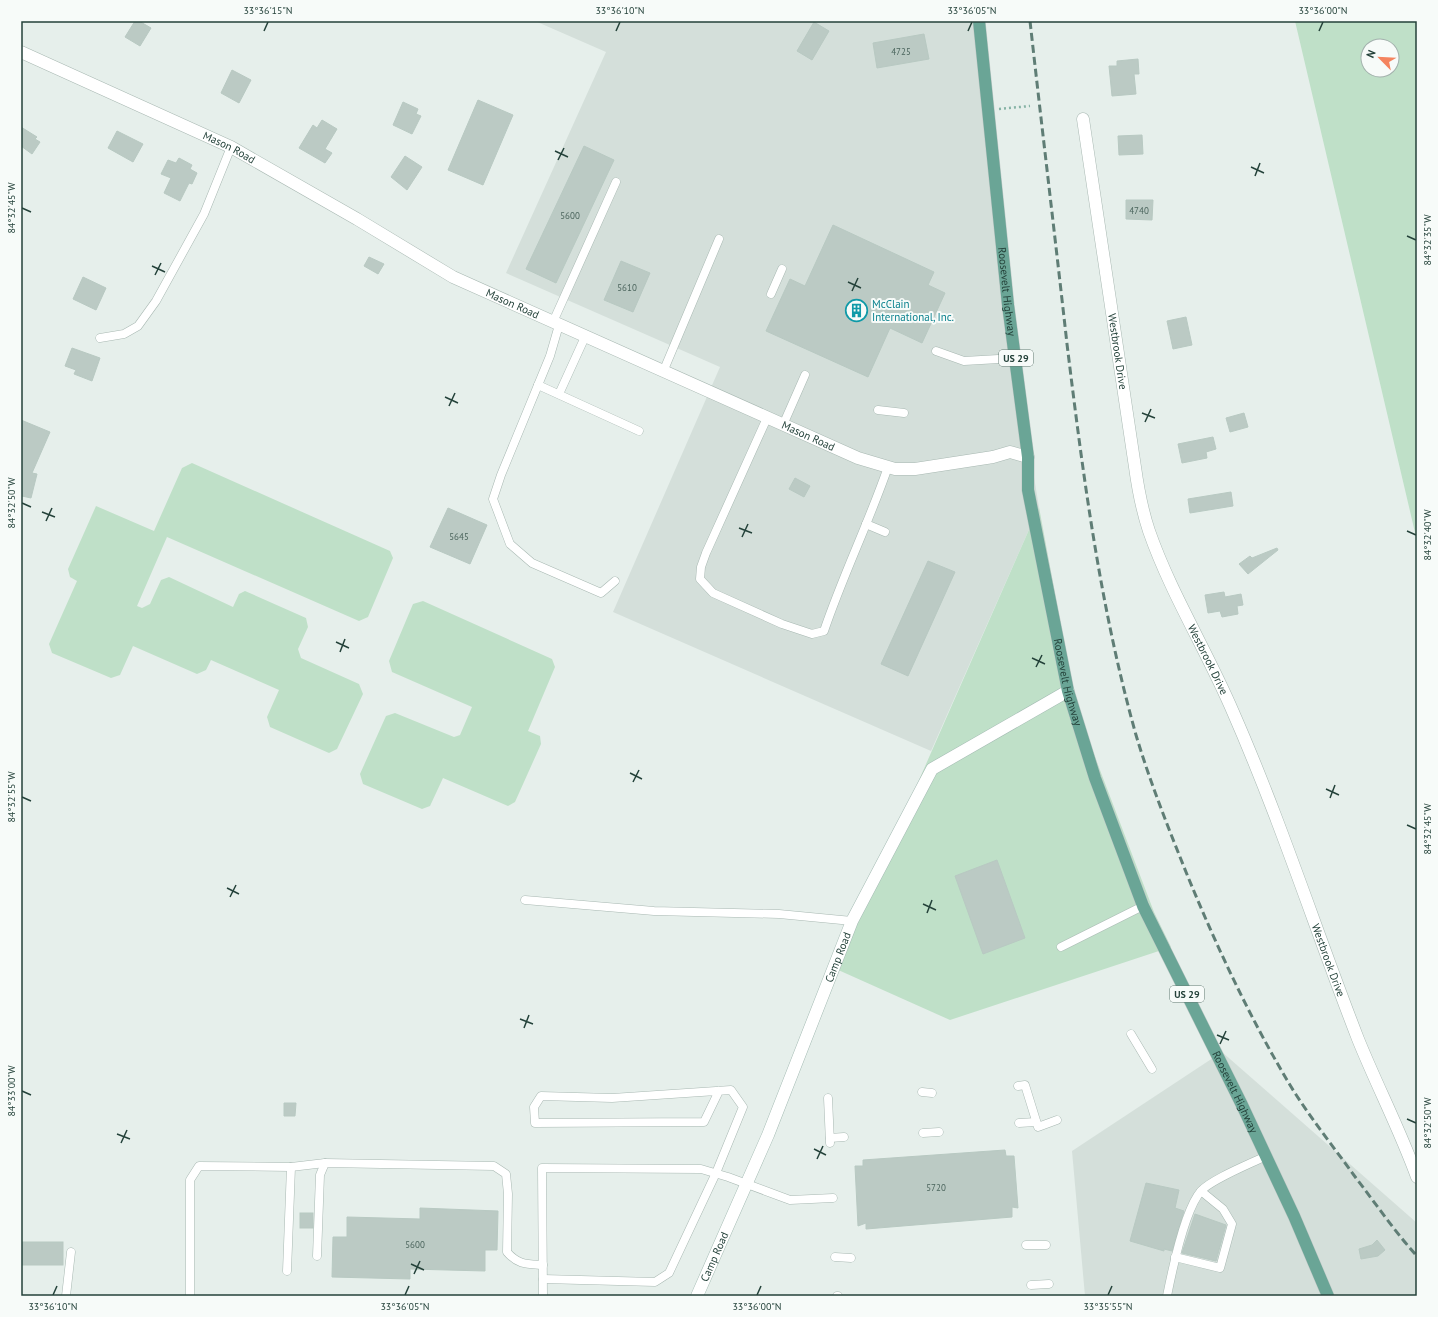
<svg xmlns="http://www.w3.org/2000/svg" width="1438" height="1317" viewBox="0 0 1438 1317" font-family="'PT Sans',sans-serif">
	<style>
		.built { fill: #d4dfda }
		.green { fill: #bfe0c8; fill-rule: evenodd }
		.building { fill: #bbcac4; stroke: #b8c9c2 }
		.lines { fill: none; stroke-linecap: round; stroke-linejoin: round }
		.lane-casing { stroke: #a8b8b2; stroke-width: 9 }
		.street-casing { stroke: #a8b8b2; stroke-width: 13 }
		.secondary-casing { stroke: #a4bbb3; stroke-width: 13 }
		.primary-casing { stroke: #c2cac8; stroke-width: 13 }
		.path { stroke: #86b3a5; stroke-width: 2.5; stroke-dasharray: 2 3; stroke-linecap: butt }
		.lane { stroke: #fff; stroke-width: 8 }
		.street { stroke: #fff; stroke-width: 12 }
		.secondary { stroke: #fff; stroke-width: 12 }
		.primary { stroke: #6aa596; stroke-width: 12 }
		.rail { stroke: #5f7d75; stroke-width: 3; stroke-dasharray: 8 4; stroke-linecap: butt }
		.ticks { fill: none; stroke: #24423a; stroke-width: 1.5 }
		.labels { text-anchor: middle; dominant-baseline: central; stroke-width: 4; stroke-linejoin: round; paint-order: stroke }
		.number-label { font-size: 9px; fill: #4a645c }
		.shield { fill: #f7fbf9; stroke: #637a73; stroke-width: 1 }
		.shield-label { font-size: 10px; font-weight: bold; fill: #24423a }
		.street-label { font-size: 11px; fill: #24423a; stroke: #f7fbf9 }
		.culture-label { font-size: 11px; fill: #0d838f; stroke: #f7fbf9; text-anchor: start }
		.neatline { fill: none; stroke: #24423a; stroke-width: 1.5 }
		.ticks-label { font-size: 10px; text-anchor: middle; fill: #24423a }
	</style>
	<rect width="100%" height="100%" fill="#e6efeb"/>
	<g class="built">
		<path d="M 535,21 L 981,21 L 1022,405 L 1039,507 L 931,751 L 613,612 L 720,367 L 506,273 L 606,52 Z"/>
		<path d="M 1222,1052 L 1417,1223 L 1417,1296 L 1085,1296 L 1072,1151 Z"/>
	</g>
	<g class="green">
		<path d="M 1295,21 L 1417,21 L 1417,541 ZM 1368,46 L 1392,46 L 1392,70 L 1368,70 Z"/>
		<path d="M 192,463 L 390,551 L 393,558 L 368,617 L 359,621 L 167,537 L 137,606 L 142,608 L 150,604 L 161,580 L 169,577 L 233,607 L 239,594 L 245,591 L 306,618 L 308,627 L 298,649 L 301,658 L 359,684 L 363,694 L 337,749 L 329,753 L 270,727 L 267,717 L 279,690 L 211,660 L 206,670 L 197,674 L 133,646 L 120,675 L 111,678 L 52,653 L 49,644 L 77,581 L 70,577 L 68,569 L 96,506 L 154,531 L 182,468 Z"/>
		<path d="M 1039,507 L 1076,707 L 1154,912 L 1171,947 L 950,1020 L 836,969 Z"/>
		<path d="M 423,601 L 552,659 L 555,667 L 528,731 L 540,736 L 541,744 L 515,802 L 508,806 L 443,778 L 430,806 L 422,809 L 363,784 L 360,774 L 386,716 L 395,713 L 454,737 L 460,735 L 472,707 L 392,672 L 389,661 L 413,604 Z"/>
	</g>
	<g class="building">
		<path d="M 135,21 L 139,21 L 151,28 L 140,46 L 125,37 Z"/>
		<path d="M 814,22 L 829,31 L 812,60 L 797,51 Z"/>
		<path d="M 924,34 L 929,59 L 877,68 L 873,43 Z"/>
		<path d="M 1138,59 L 1139,74 L 1134,74 L 1136,94 L 1112,96 L 1109,66 L 1117,66 L 1117,61 Z"/>
		<path d="M 232,70 L 251,80 L 239,103 L 221,93 Z"/>
		<path d="M 478,100 L 513,115 L 483,185 L 448,170 Z"/>
		<path d="M 403,102 L 418,109 L 416,114 L 421,116 L 412,134 L 393,125 Z"/>
		<path d="M 322,120 L 337,129 L 325,149 L 332,153 L 325,163 L 299,148 L 313,125 L 317,128 Z"/>
		<path d="M 21,127 L 37,137 L 35,139 L 40,142 L 32,154 L 21,146 Z"/>
		<path d="M 117,131 L 143,144 L 133,162 L 108,148 Z"/>
		<path d="M 1142,135 L 1143,154 L 1119,155 L 1118,136 Z"/>
		<path d="M 584,146 L 614,160 L 556,283 L 526,269 Z"/>
		<path d="M 405,156 L 422,167 L 407,190 L 391,177 Z"/>
		<path d="M 179,158 L 192,165 L 190,169 L 197,173 L 192,184 L 189,183 L 180,201 L 164,193 L 171,178 L 161,174 L 168,160 L 176,163 Z"/>
		<path d="M 1126,200 L 1153,200 L 1152,220 L 1126,219 Z"/>
		<path d="M 833,225 L 934,272 L 928,285 L 945,293 L 922,343 L 890,328 L 868,377 L 766,331 L 790,279 L 805,286 Z"/>
		<path d="M 369,257 L 384,264 L 378,274 L 364,266 Z"/>
		<path d="M 621,261 L 650,273 L 633,312 L 604,300 Z"/>
		<path d="M 83,277 L 106,288 L 96,310 L 73,299 Z"/>
		<path d="M 1186,317 L 1192,345 L 1173,349 L 1167,321 Z"/>
		<path d="M 72,348 L 100,358 L 92,381 L 74,374 L 76,370 L 65,366 Z"/>
		<path d="M 1244,413 L 1248,427 L 1230,432 L 1226,418 Z"/>
		<path d="M 21,420 L 50,432 L 32,473 L 37,474 L 31,498 L 22,496 L 21,499 Z"/>
		<path d="M 1213,437 L 1216,449 L 1206,452 L 1207,458 L 1182,463 L 1178,444 Z"/>
		<path d="M 795,478 L 810,486 L 804,497 L 789,489 Z"/>
		<path d="M 1231,492 L 1233,506 L 1190,513 L 1188,499 Z"/>
		<path d="M 448,508 L 487,525 L 470,564 L 430,547 Z"/>
		<path d="M 1277,548 L 1278,550 L 1248,574 L 1239,564 L 1250,556 L 1252,558 Z"/>
		<path d="M 928,561 L 955,572 L 908,676 L 881,664 Z"/>
		<path d="M 1224,592 L 1225,597 L 1241,594 L 1243,605 L 1237,606 L 1238,614 L 1222,617 L 1220,611 L 1208,613 L 1205,595 Z"/>
		<path d="M 997,860 L 1025,938 L 983,954 L 955,876 Z"/>
		<path d="M 284,1103 L 296,1103 L 295,1116 L 284,1116 Z"/>
		<path d="M 1005,1150 L 1006,1156 L 1014,1156 L 1018,1208 L 1012,1207 L 1012,1217 L 866,1229 L 866,1223 L 858,1226 L 855,1166 L 863,1166 L 863,1160 Z"/>
		<path d="M 1146,1183 L 1179,1190 L 1175,1208 L 1184,1211 L 1172,1251 L 1164,1249 L 1164,1251 L 1130,1241 Z"/>
		<path d="M 420,1208 L 498,1211 L 497,1250 L 485,1250 L 485,1271 L 410,1269 L 410,1279 L 332,1277 L 333,1237 L 347,1237 L 347,1217 L 420,1219 Z"/>
		<rect x="300" y="1213" width="13" height="15"/>
		<path d="M 1195,1214 L 1226,1225 L 1216,1261 L 1182,1253 Z"/>
		<path d="M 1377,1240 L 1385,1250 L 1378,1256 L 1361,1259 L 1359,1249 L 1372,1245 Z"/>
		<rect x="21" y="1242" width="42" height="23"/>
	</g>
	<g class="lines">
		<defs>
			<g id="lane">
				<path d="M 771,294 L 782,269"/>
				<path d="M 553,322 L 616,182"/>
				<path d="M 559,325 L 550,356 L 501,475 L 493,499 L 510,544 L 532,563 L 601,593 L 615,581"/>
				<path d="M 100,338 L 124,334 L 138,326 L 156,301 L 204,214 L 231,147"/>
				<path d="M 936,351 L 964,361 L 1016,358"/>
				<path d="M 663,372 L 719,239"/>
				<path d="M 538,385 L 639,431"/>
				<path d="M 559,394 L 585,337"/>
				<path d="M 878,410 L 904,413"/>
				<path d="M 767,418 L 706,553 L 701,567 L 700,579 L 713,593 L 782,624 L 812,634 L 824,631 C 843,575 869,522 888,467"/>
				<path d="M 783,425 L 805,375"/>
				<path d="M 866,524 L 885,532"/>
				<path d="M 525,900 L 654,911 L 779,914 L 852,921"/>
				<path d="M 1061,947 L 1143,906"/>
				<path d="M 1131,1034 L 1152,1069"/>
				<path d="M 1018,1086 L 1025,1085 L 1038,1127 L 1057,1120"/>
				<path d="M 922,1092 L 932,1093"/>
				<path d="M 828,1098 L 830,1143"/>
				<path d="M 1019,1123 L 1036,1122"/>
				<path d="M 923,1133 L 939,1132"/>
				<path d="M 830,1138 L 844,1137"/>
				<path d="M 1026,1245 L 1046,1245"/>
				<path d="M 317,1256 L 320,1175 L 325,1163 L 494,1166 L 506,1174 L 508,1194 L 507,1252 C 518,1265 527,1264 543,1265"/>
				<path d="M 835,1257 L 851,1258"/>
				<path d="M 1175,1257 L 1220,1268 L 1232,1224 L 1223,1209 L 1201,1191"/>
				<path d="M 287,1271 L 291,1167"/>
				<path d="M 543,1279 L 655,1282 L 669,1273 L 716,1173 L 743,1107 L 731,1090 L 612,1098 L 541,1096 L 534,1107 L 535,1123 L 704,1122 L 719,1091"/>
				<path d="M 1031,1285 L 1049,1284"/>
				<path d="M 66,1296 L 71,1252"/>
				<path d="M 190,1296 L 190,1180 L 199,1166 L 291,1167 L 325,1163"/>
				<path d="M 543,1296 L 542,1168 L 701,1169 L 728,1177 L 790,1200 L 833,1198"/>
				<path d="M 837,1296 L 838,1296"/>
				<path d="M 1167,1296 C 1172,1271 1185,1209 1201,1191 C 1212,1179 1250,1164 1266,1156"/>
			</g>
			<g id="street">
				<path id="s1" d="M 21,52 L 231,147 L 357,219 L 453,277 L 858,458 L 895,469 L 915,469 L 993,457 L 1010,452 L 1028,457"/>
				<path id="s2" d="M 1083,119 L 1135,467 C 1138,489 1142,510 1149,531 C 1171,594 1207,651 1233,712 C 1280,819 1316,931 1358,1039 C 1377,1086 1400,1130 1417,1177"/>
			</g>
			<g id="secondary">
				<path id="s3" d="M 697,1296 L 768,1135 L 852,921 L 932,769 L 1068,691"/>
			</g>
			<g id="primary">
				<path id="s4" d="M 979,21 L 1008,305 L 1028,457 L 1028,490 L 1068,691 L 1095,778 L 1143,906 L 1242,1105 L 1294,1216 L 1328,1296"/>
			</g>
		</defs>
		<use href="#lane" class="lane-casing"/>
		<use href="#street" class="street-casing"/>
		<use href="#secondary" class="secondary-casing"/>
		<use href="#primary" class="primary-casing"/>
		<path class="path" d="M 999,109 L 1030,106"/>
		<use href="#lane" class="lane"/>
		<use href="#street" class="street"/>
		<use href="#secondary" class="secondary"/>
		<use href="#primary" class="primary"/>
		<path class="rail" d="M 1030,21 C 1042,129 1055,236 1067,344 C 1083,475 1100,607 1136,735 C 1150,782 1168,827 1186,872 C 1215,943 1248,1014 1287,1080 C 1307,1114 1333,1146 1356,1178 C 1376,1204 1395,1232 1417,1256"/>
	</g>
	<path class="ticks" d="M 264,31 L 268,22M 616,31 L 620,22M 968,31 L 972,22M 1319,31 L 1323,22M 555,151 L 568,157M 558,160 L 564,148M 1251,167 L 1264,173M 1255,176 L 1260,163M 22,208 L 31,212M 1407,236 L 1416,240M 152,266 L 165,272M 155,275 L 161,263M 848,282 L 861,288M 852,291 L 858,278M 445,397 L 458,403M 449,406 L 455,393M 1142,413 L 1155,418M 1145,422 L 1151,409M 22,503 L 31,507M 42,512 L 55,517M 46,521 L 52,508M 739,528 L 752,533M 1407,531 L 1416,535M 742,537 L 748,524M 336,642 L 349,648M 340,652 L 345,639M 1032,658 L 1045,664M 1036,667 L 1042,655M 630,773 L 642,779M 633,782 L 639,770M 1326,789 L 1339,795M 22,797 L 31,801M 1330,798 L 1335,785M 1407,825 L 1416,829M 227,888 L 239,894M 230,897 L 236,885M 923,904 L 936,910M 927,913 L 932,900M 520,1019 L 533,1024M 524,1028 L 529,1015M 1217,1035 L 1229,1040M 1220,1044 L 1226,1031M 22,1091 L 31,1095M 1407,1119 L 1416,1123M 117,1134 L 130,1139M 121,1143 L 127,1130M 814,1149 L 826,1155M 817,1159 L 823,1146M 411,1264 L 424,1270M 414,1274 L 420,1261M 53,1295 L 57,1286M 405,1295 L 409,1286M 757,1295 L 761,1286M 1108,1295 L 1112,1286"/>
	<defs>
		<symbol id="building-ring" viewBox="-11 -11 22 22"><circle r="9.5" fill="#f7fbf9" stroke="#0f9aa8" stroke-width="1.5"/><path d="M-4-6H4V6H1V3H-1V6H-4ZM-2.5-4.3h1.7v1.8h-1.7ZM.8-4.3h1.7v1.8H.8ZM-2.5-1h1.7V.8h-1.7ZM.8-1h1.7V.8H.8Z" fill="#0f9aa8"/></symbol>
	</defs>
	<g fill-rule="evenodd">
		<use href="#building-ring" x="844" y="298" width="25" height="25"/>
	</g>
	<g class="labels">
		<g class="number-label">
			<text x="901" y="51">4725</text>
			<text x="1139" y="210">4740</text>
			<text x="570" y="215">5600</text>
			<text x="627" y="287">5610</text>
			<text x="459" y="536">5645</text>
			<text x="936" y="1187">5720</text>
			<text x="415" y="1244">5600</text>
		</g>
		<g class="shield">
			<rect x="999" y="350" width="34" height="16" rx="3"/>
			<rect x="1170" y="986" width="34" height="16" rx="3"/>
		</g>
		<g class="shield-label">
			<text x="1016" y="358">US 29</text>
			<text x="1187" y="994">US 29</text>
		</g>
		<g class="street-label">
			<text stroke="none"><textPath href="#s1" startOffset="229">Mason Road</textPath></text>
			<text stroke="none"><textPath href="#s4" startOffset="272">Roosevelt Highway</textPath></text>
			<text stroke="none"><textPath href="#s1" startOffset="553">Mason Road</textPath></text>
			<text stroke="none"><textPath href="#s2" startOffset="235">Westbrook Drive</textPath></text>
			<text stroke="none"><textPath href="#s1" startOffset="877">Mason Road</textPath></text>
			<text stroke="none"><textPath href="#s2" startOffset="559">Westbrook Drive</textPath></text>
			<text stroke="none"><textPath href="#s4" startOffset="668">Roosevelt Highway</textPath></text>
			<text stroke="none"><textPath href="#s3" startOffset="367">Camp Road</textPath></text>
			<text stroke="none"><textPath href="#s2" startOffset="883">Westbrook Drive</textPath></text>
			<text stroke="none"><textPath href="#s4" startOffset="1112">Roosevelt Highway</textPath></text>
			<text stroke="none"><textPath href="#s3" startOffset="43">Camp Road</textPath></text>
		</g>
		<g class="culture-label">
			<text x="872" y="304">McClain<tspan x="872" dy="13">International, Inc.</tspan></text>
		</g>
	</g>
	<rect width="1438" height="1317" fill="none" stroke="#f7fbf9" stroke-width="44"/>
	<g transform="translate(1380 58) rotate(294)"><circle r="19" fill="#f7fbf9" stroke="#a3b1ad"/>
	<path d="M0-3L7 15L0 10L-7 15Z" fill="#f4845f"/>
	<text y="-6" font-size="11" font-weight="bold" text-anchor="middle" fill="#24423a">N</text>
	</g>
	<rect x="22" y="22" width="1394" height="1273" class="neatline"/>
	<g class="ticks-label">
		<text x="268" y="14">33°36'15"N</text>
		<text x="620" y="14">33°36'10"N</text>
		<text x="972" y="14">33°36'05"N</text>
		<text x="1323" y="14">33°36'00"N</text>
		<text transform="translate(11 208) rotate(-90)" y="4">84°32'45"W</text>
		<text transform="translate(1427 240) rotate(-90)" y="4">84°32'35"W</text>
		<text transform="translate(11 503) rotate(-90)" y="4">84°32'50"W</text>
		<text transform="translate(1427 535) rotate(-90)" y="4">84°32'40"W</text>
		<text transform="translate(11 797) rotate(-90)" y="4">84°32'55"W</text>
		<text transform="translate(1427 829) rotate(-90)" y="4">84°32'45"W</text>
		<text transform="translate(11 1091) rotate(-90)" y="4">84°33'00"W</text>
		<text transform="translate(1427 1123) rotate(-90)" y="4">84°32'50"W</text>
		<text x="53" y="1310">33°36'10"N</text>
		<text x="405" y="1310">33°36'05"N</text>
		<text x="757" y="1310">33°36'00"N</text>
		<text x="1108" y="1310">33°35'55"N</text>
	</g>
</svg>
